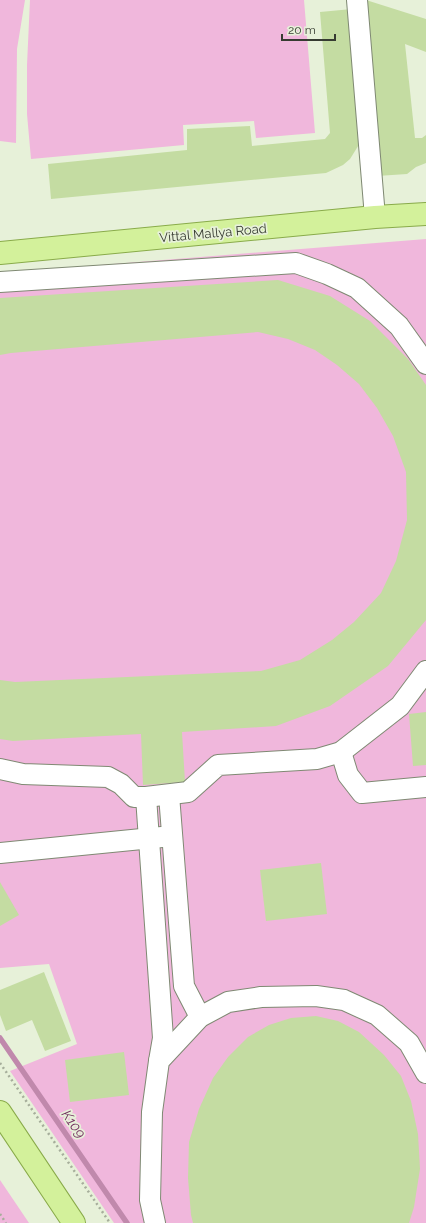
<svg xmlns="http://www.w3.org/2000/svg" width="426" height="1223" viewBox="0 0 426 1223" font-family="Raleway,sans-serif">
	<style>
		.green { fill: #f0b7dc }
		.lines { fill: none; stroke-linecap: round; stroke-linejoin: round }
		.stream { stroke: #c089ac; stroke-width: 5.5 }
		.building { fill: #c4dca2 }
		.minor-casing { stroke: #7f8973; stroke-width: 22 }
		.major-casing { stroke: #89ab4a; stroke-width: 24 }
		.path { stroke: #a6ae9b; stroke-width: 2.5; stroke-dasharray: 2 3; stroke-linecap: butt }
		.minor { stroke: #fff; stroke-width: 20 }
		.major { stroke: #d3f19b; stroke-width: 22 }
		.labels { text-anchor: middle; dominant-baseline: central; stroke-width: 3.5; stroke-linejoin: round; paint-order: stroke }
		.street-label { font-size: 13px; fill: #363b31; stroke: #e7f1d9 }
		.water-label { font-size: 14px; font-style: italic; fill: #743160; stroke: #e7f1d9 }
	</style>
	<rect width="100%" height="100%" fill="#e7f1d9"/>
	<g class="green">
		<path d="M 0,0 L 25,0 L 17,49 L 16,143 L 0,141 Z"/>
		<path d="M 30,0 L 304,0 L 315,133 L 256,138 L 254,121 L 183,125 L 184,145 L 31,159 L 27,114 L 27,65 Z"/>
		<path d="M 426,239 L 426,1223 L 114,1223 L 10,1071 L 77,1044 L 49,964 L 0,968 L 0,273 Z"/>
		<path d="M 0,1180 L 29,1223 L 0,1223 Z"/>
	</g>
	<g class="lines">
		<path class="stream" d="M 0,1038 L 127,1223"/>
	</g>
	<g class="building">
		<path d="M 366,0 L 426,19 L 426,52 L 405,44 L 415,138 L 422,138 L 426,135 L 426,163 L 416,167 L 407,174 L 377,176 Z"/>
		<path d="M 352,9 L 360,143 L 350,159 L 343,165 L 326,173 L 51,199 L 48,164 L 187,150 L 187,129 L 250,126 L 252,146 L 325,139 L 330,133 L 320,12 Z"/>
		<path d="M 278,280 L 330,296 L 370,321 L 408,359 L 426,385 L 426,620 L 388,666 L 330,706 L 276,726 L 182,732 L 185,782 L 143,785 L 141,734 L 13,741 L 0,739 L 0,680 L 15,682 L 261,671 L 300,660 L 332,640 L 354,622 L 381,593 L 396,561 L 407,520 L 406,472 L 393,436 L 377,408 L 359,384 L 337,365 L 315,350 L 288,339 L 258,332 L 11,353 L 0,355 L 0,298 Z"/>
		<path d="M 426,712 L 426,765 L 413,766 L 409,714 Z"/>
		<path d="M 321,863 L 327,914 L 266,921 L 260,870 Z"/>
		<path d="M 0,882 L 19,915 L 0,926 Z"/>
		<path d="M 44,972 L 71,1041 L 45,1051 L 32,1020 L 6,1031 L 0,1015 L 0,990 Z"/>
		<path d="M 316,1016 L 338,1021 L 359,1032 L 384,1055 L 401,1076 L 411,1101 L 418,1134 L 420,1169 L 414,1207 L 409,1223 L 193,1223 L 191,1215 L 188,1178 L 189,1142 L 199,1109 L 213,1078 L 228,1057 L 248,1037 L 269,1025 L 291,1018 Z"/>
		<path d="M 124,1052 L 129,1095 L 70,1102 L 65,1060 Z"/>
	</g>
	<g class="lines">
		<defs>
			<g id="minor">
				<path d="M 357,0 L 375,217"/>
				<path d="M 0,282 L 296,263 L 327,274 L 357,288 L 399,326 L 426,364"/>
				<path d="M 341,752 L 348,775 L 362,793 L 426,787"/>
				<path d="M 0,769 L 23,774 L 108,777 L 121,784 L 134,797 L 146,797 L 188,792 L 218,765 L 317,759 L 341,752 L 400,706 L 426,671"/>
				<path d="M 169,795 L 184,986 L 200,1017"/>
				<path d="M 146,797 L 163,1038 L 159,1061"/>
				<path d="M 0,853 L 162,837"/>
				<path d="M 155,1223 L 150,1200 L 152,1112 L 159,1061 L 200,1017 L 228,1002 L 261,997 L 316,996 L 344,1000 L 377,1015 L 409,1043 L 426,1073"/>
			</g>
			<g id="major">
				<path d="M 0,253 L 375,217 L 426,214"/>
				<path d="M 0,1112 L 74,1223"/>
			</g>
		</defs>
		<use href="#minor" class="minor-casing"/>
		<use href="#major" class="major-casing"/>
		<g class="path">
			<path d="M 0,1063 L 110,1223"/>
			<path d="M 0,1214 L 6,1223"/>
		</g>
		<use href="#minor" class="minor"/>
		<use href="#major" class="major"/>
	</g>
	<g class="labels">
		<g class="street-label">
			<text transform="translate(213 233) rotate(-5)">Vittal Mallya Road</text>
		</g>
		<g class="water-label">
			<text transform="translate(74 1124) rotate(55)">K109</text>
		</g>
	</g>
	<path d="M282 34v6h53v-6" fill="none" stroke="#363b31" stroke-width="2"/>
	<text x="288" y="34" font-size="12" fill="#363b31" stroke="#e7f1d9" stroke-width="3" paint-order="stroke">20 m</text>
</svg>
